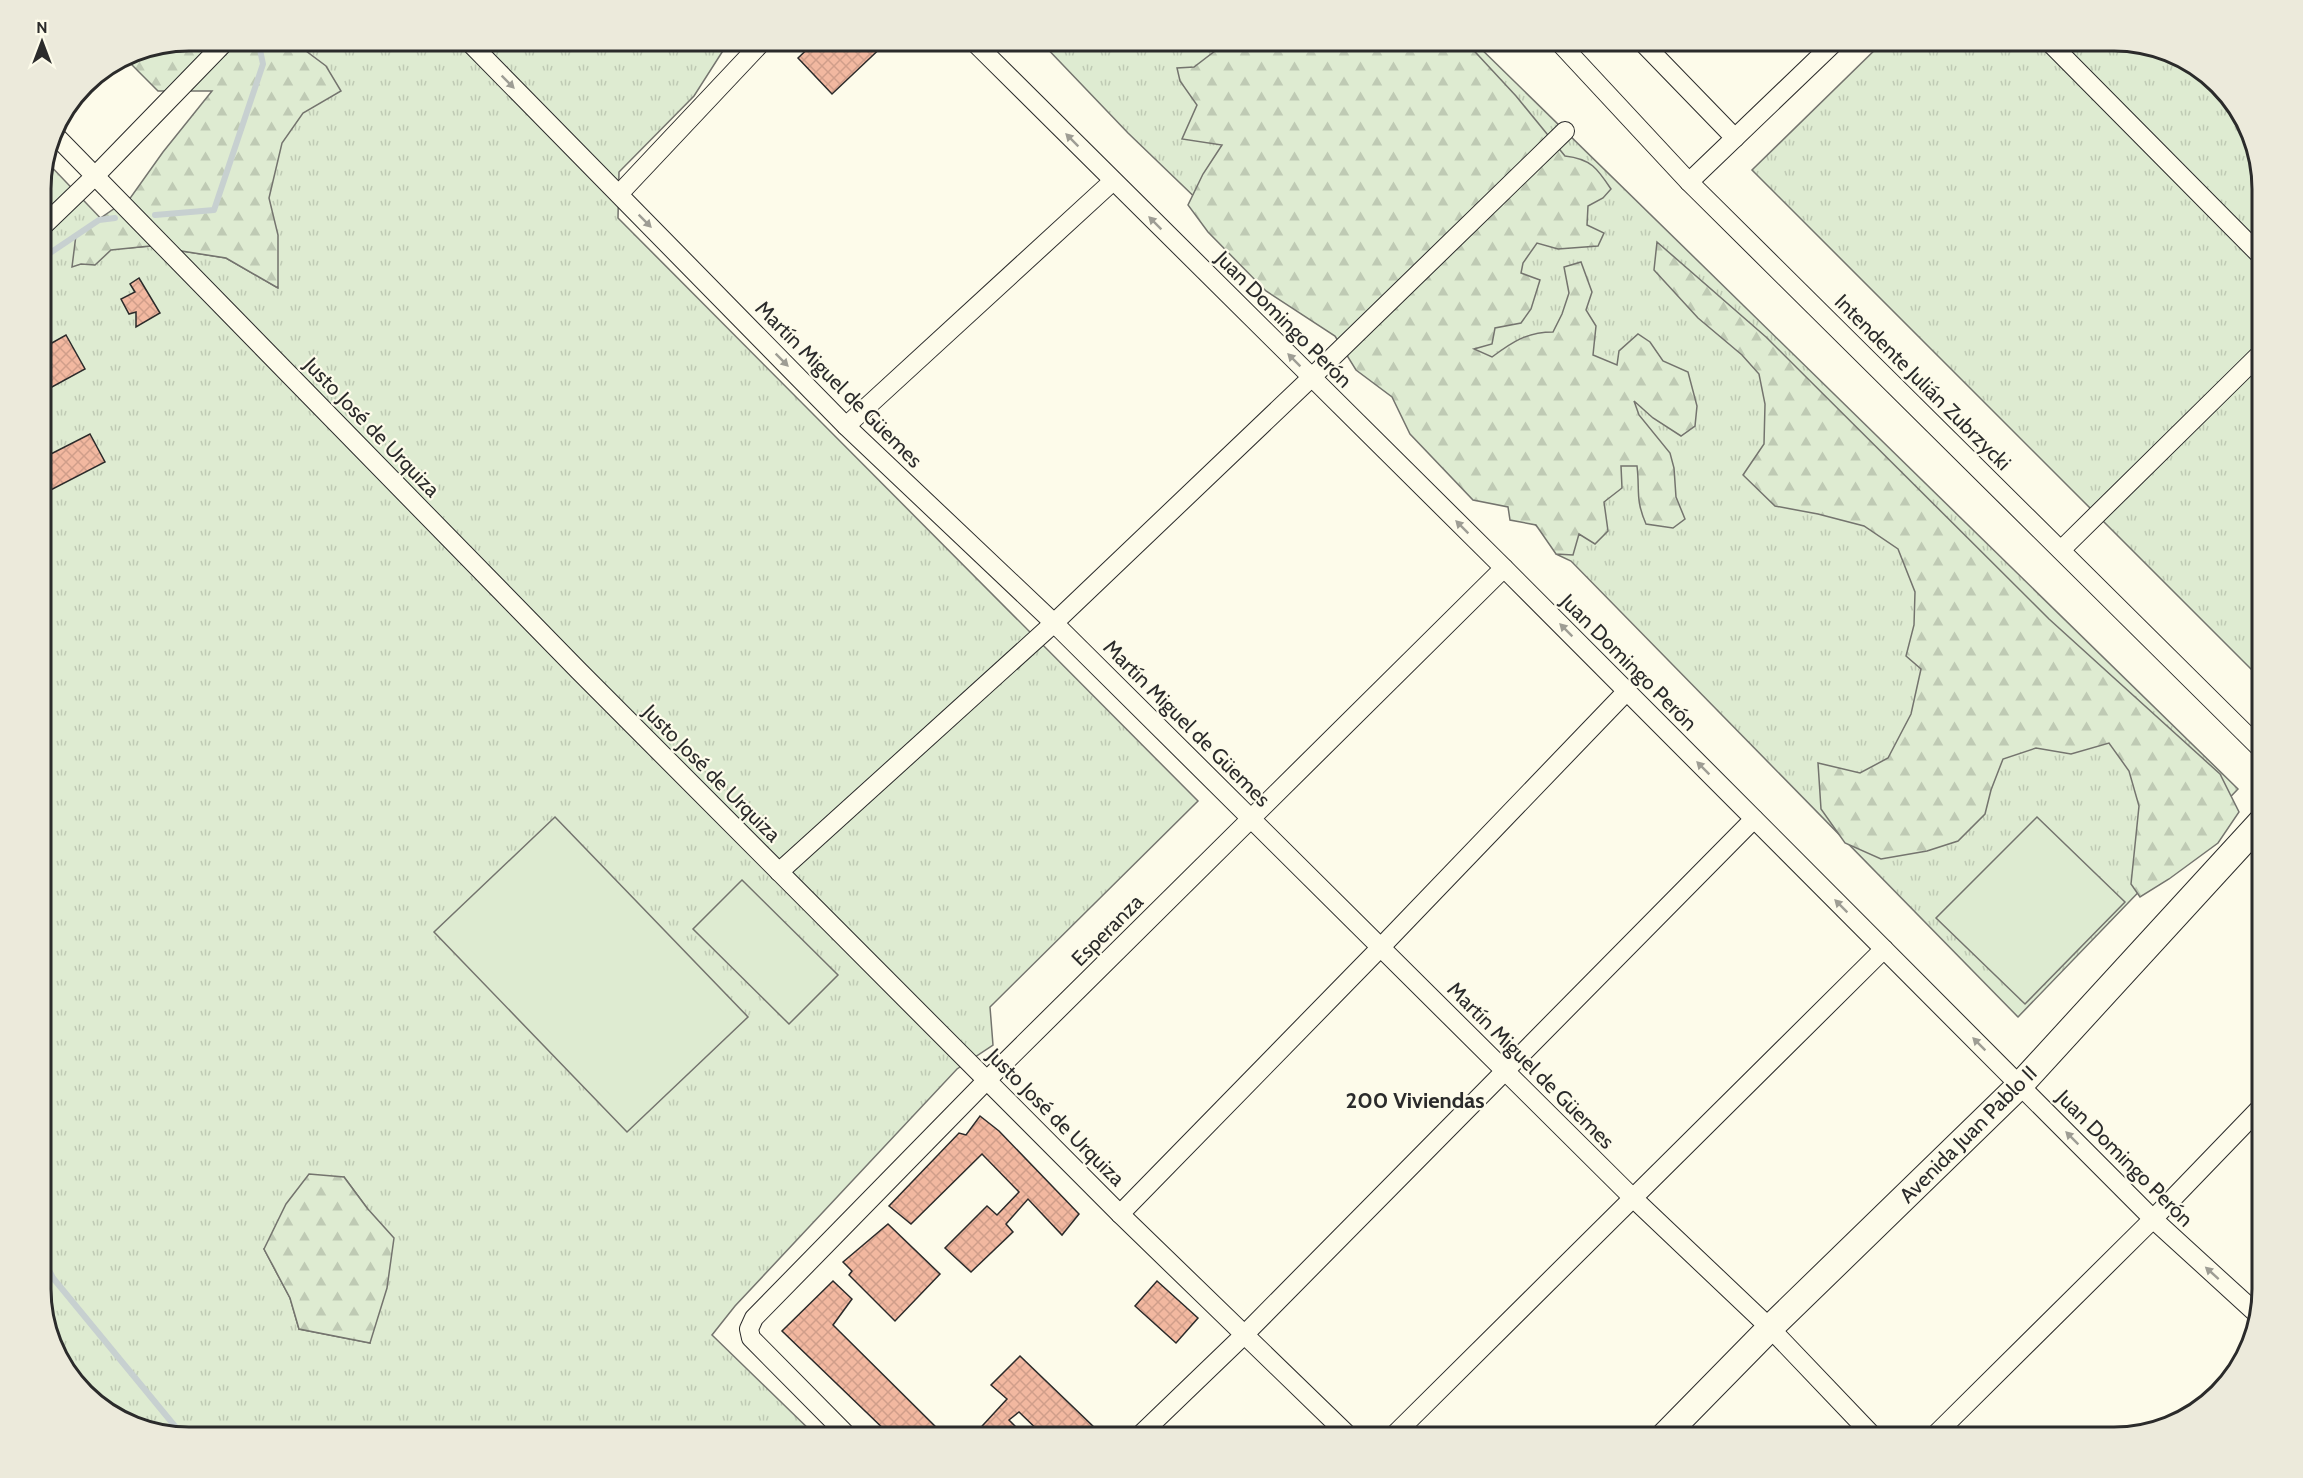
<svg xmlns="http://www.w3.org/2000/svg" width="2303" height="1478" viewBox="0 0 2303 1478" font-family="Cabin,sans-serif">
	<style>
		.grass { fill: url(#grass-tufts); stroke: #74746e; stroke-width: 1.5; fill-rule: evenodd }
		.forest { fill: url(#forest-firs); stroke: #74746e; stroke-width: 1.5 }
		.green { fill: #deebd1; stroke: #74746e; stroke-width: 1.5 }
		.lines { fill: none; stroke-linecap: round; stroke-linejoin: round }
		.stream { stroke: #c7d0d0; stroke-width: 6 }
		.building { fill: url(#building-cross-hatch); stroke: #2b2b2b; stroke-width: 1.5 }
		.street-casing { stroke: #2b2b2b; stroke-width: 20 }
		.secondary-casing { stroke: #2b2b2b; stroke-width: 28 }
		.street { stroke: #fdfbea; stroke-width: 18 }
		.secondary { stroke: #fdfbea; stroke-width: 26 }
		.oneway { fill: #9e9d94 }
		.labels { text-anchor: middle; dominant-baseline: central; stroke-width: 4.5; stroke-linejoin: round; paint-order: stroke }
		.street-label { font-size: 21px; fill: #2b2b2b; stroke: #fdfbea }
		.neighbourhood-label { font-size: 22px; font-weight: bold; fill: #2b2b2b; stroke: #fdfbea }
		.rim { fill: none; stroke: #2b2b2b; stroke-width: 3 }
	</style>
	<defs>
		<pattern id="grass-tufts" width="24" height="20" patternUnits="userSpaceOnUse" patternTransform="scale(1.5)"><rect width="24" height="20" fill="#deebd1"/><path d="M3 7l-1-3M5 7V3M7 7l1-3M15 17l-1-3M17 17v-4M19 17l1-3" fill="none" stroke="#bfcab4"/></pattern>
		<pattern id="forest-firs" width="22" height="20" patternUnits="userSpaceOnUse" patternTransform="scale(1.5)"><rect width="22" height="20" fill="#deebd1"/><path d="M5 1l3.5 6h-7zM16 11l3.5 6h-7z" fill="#bfcab4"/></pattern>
		<pattern id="building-cross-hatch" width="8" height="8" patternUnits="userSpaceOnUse" patternTransform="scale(1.5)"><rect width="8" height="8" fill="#f2b8a0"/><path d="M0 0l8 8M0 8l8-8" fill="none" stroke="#d09e8a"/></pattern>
	</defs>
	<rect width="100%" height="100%" fill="#fdfbea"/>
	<g class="grass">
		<path d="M 288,41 L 717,41 L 726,46 L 694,96 L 619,172 L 618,218 L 1198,801 L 990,1007 L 993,1045 L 957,1069 L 735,1306 L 712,1335 L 817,1437 L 189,1437 L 107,1413 L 61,1364 L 41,1299 L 41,179 L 45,160 L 129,248 L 150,246 L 226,258 L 278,288 L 161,164 ZM 344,1177 L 367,1208 L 370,1343 L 299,1329 L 290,1298 L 264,1249 Z"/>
		<path d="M 1040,41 L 1473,41 L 2238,789 L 2018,1017 L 1571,561 L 1556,554 L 1563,554 L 1548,537 L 1128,133 Z"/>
		<path d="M 1884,41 L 2114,41 L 2196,65 L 2243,115 L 2262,188 L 2262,680 L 1752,170 Z"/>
	</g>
	<g class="forest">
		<path d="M 189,41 L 309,41 L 306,51 L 326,66 L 341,91 L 303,113 L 282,143 L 269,198 L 278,235 L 278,288 L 226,258 L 150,246 L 111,250 L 95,265 L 81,264 L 72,267 L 76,235 L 131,197 L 163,152 L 212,91 L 158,91 L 124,57 L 132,52 Z"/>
		<path d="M 1228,41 L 1465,41 L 1516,96 L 1565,156 C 1591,159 1597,168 1611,189 L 1603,198 L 1588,206 L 1587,225 L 1604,233 L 1598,246 L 1558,249 L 1537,243 L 1523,263 L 1521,273 L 1540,280 L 1531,309 L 1521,323 L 1495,328 L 1492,344 L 1474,349 L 1492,357 C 1512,342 1527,332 1553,332 L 1562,314 L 1569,293 L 1564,267 L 1581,262 L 1592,292 L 1586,310 L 1596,326 L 1593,355 L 1617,365 L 1619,351 L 1638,334 L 1650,342 L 1663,361 L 1688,372 L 1697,406 L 1695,426 L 1681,436 L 1653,418 L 1634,401 L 1639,415 L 1670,453 L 1674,468 L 1676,497 L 1685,519 L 1673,528 L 1646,524 C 1635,499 1640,490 1637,466 L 1621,466 L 1622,488 L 1604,502 L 1608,531 L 1595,544 L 1579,534 L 1573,555 L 1556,554 L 1536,525 L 1510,520 L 1508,507 L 1473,500 L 1410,434 L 1392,397 L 1356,370 L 1335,336 L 1266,291 L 1208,232 L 1188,205 L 1203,174 L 1222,145 L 1182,139 L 1197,105 L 1180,81 L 1177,68 L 1194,67 Z"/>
		<path d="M 1657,242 L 1766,337 L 2049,619 L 2220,774 L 2239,812 L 2218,843 L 2169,879 L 2140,897 L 2131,884 L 2139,806 L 2129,771 L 2109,743 L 2071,754 L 2036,748 L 2003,759 L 1991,790 L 1985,814 L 1958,841 L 1927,851 L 1881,859 L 1845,843 L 1821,809 L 1818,763 L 1860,773 L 1888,758 L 1911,714 L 1921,669 L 1906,656 L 1914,625 L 1915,592 L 1898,549 L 1864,526 L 1818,514 L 1775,506 L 1743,475 L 1764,444 L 1765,404 L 1759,374 L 1742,355 L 1698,318 L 1654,270 Z"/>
		<path d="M 309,1174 L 344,1177 L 367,1208 L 394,1238 L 387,1288 L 370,1343 L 299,1329 L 290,1298 L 264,1249 L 286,1204 Z"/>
	</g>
	<g class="green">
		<path d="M 555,817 L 748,1017 L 627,1132 L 434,932 Z"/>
		<path d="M 2037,817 L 2125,902 L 2025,1004 L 1936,918 Z"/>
		<path d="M 742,880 L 838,975 L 789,1024 L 693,929 Z"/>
	</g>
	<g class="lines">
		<g class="stream">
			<path d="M 155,215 L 214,210 L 263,64 L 258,40"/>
			<path d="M 41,265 L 50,253 L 99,220 L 115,218"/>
			<path d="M 41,1254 L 53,1278 L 183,1436"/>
		</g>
	</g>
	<g class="building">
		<path d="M 817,40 L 889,40 L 832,94 L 798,58 Z"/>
		<path d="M 139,278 L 160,313 L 136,327 L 136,312 L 129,314 L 121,299 L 135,292 L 130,284 Z"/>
		<path d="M 66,335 L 85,369 L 41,393 L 41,349 Z"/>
		<path d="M 41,414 L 47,425 L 41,428 Z"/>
		<path d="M 90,434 L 105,462 L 41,495 L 41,459 Z"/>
		<path d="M 980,1116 L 999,1131 L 1079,1214 L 1062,1235 L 1028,1199 L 1006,1224 L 1013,1232 L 971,1272 L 945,1248 L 987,1206 L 997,1215 L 1019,1192 L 982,1154 L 911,1224 L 889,1206 L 959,1133 L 966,1135 Z"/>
		<path d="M 888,1224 L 940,1274 L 895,1321 L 849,1275 L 852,1271 L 843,1262 Z"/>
		<path d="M 833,1281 L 852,1299 L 833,1325 L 946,1437 L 892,1437 L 782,1331 Z"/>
		<path d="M 1157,1281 L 1198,1318 L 1176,1343 L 1135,1306 Z"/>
		<path d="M 1020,1356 L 1098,1431 L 1090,1437 L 1045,1437 L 1019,1412 L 1009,1420 L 1026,1437 L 972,1437 L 1007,1399 L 991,1385 Z"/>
	</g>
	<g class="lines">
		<defs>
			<g id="street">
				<path d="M 467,40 L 846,426 L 1054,623 L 1633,1198 L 1770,1328 L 1874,1437"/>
				<path d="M 972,40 L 1504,568 L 2153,1219 L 2256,1313"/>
				<path d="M 1557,40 L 1689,182 L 2262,750"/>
				<path d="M 1640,40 L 1735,138"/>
				<path d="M 2047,40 L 2262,257"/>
				<path d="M 52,132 L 579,671 L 1120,1214 L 1350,1437"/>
				<path d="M 1689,182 L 1837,40"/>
				<path d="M 619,194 L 764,40"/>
				<path d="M 41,228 L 95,176 L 227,40"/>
				<path d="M 846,426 L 1113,181"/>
				<path d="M 2061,550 L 2262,352"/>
				<path d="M 779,872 L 1054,623 L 1312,377 L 1565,131"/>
				<path d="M 1120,1214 L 1381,947 L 1627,691"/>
				<path d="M 849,1437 L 751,1338 L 749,1329 L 754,1318 L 987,1080 L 1504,568"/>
				<path d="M 1138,1437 L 1244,1335 L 1754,819"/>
				<path d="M 1392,1437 L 1884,949"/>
				<path d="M 1933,1437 L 2153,1219 L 2262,1106"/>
			</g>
			<path id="secondary" d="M 1663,1437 L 1770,1328 L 2020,1085 L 2262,821"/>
		</defs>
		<use href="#street" class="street-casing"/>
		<use href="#secondary" class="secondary-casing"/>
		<use href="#street" class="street"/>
		<use href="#secondary" class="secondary"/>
	</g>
	<defs><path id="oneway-solid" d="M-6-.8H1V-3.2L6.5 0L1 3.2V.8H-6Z" transform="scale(1.5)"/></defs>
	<g class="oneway">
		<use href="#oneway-solid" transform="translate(508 82) rotate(45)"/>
		<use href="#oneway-solid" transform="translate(1072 140) rotate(-135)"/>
		<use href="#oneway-solid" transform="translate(645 221) rotate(45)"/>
		<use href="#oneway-solid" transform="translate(1155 223) rotate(-135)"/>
		<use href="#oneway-solid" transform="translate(782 360) rotate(45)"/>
		<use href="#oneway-solid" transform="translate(1294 360) rotate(-135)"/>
		<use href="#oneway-solid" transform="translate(1462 527) rotate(-135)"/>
		<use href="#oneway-solid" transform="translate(1566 630) rotate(-135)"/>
		<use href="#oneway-solid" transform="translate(1703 768) rotate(-135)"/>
		<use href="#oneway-solid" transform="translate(1841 906) rotate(-135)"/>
		<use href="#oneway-solid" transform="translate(1979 1044) rotate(-135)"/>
		<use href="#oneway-solid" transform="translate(2072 1138) rotate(-135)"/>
		<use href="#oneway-solid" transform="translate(2212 1273) rotate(-138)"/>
	</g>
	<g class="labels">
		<g class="street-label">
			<text transform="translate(1284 319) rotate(45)">Juan Domingo Perón</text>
			<text transform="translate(1923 382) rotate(45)">Intendente Julián Zubrzycki</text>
			<text transform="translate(839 384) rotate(45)">Martín Miguel de Güemes</text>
			<text transform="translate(372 427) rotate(46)">Justo José de Urquiza</text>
			<text transform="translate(1629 662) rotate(45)">Juan Domingo Perón</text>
			<text transform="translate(1187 723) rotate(45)">Martín Miguel de Güemes</text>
			<text transform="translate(712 773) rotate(45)">Justo José de Urquiza</text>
			<text transform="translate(1107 930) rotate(-45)">Esperanza</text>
			<text transform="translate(1531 1065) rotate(45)">Martín Miguel de Güemes</text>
			<text transform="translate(1056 1117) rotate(45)">Justo José de Urquiza</text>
			<text transform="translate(1968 1134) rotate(-45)">Avenida Juan Pablo II</text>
			<text transform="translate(2125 1158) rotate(45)">Juan Domingo Perón</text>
		</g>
		<g class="neighbourhood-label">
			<text x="1415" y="1100">200 Viviendas</text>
		</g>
	</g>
	<path d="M0 0H2303V1478H0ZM189 51H2114A138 138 0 0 1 2252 189V1289A138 138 0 0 1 2114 1427H189A138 138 0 0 1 51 1289V189A138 138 0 0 1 189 51Z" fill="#eceadb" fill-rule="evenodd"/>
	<path class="rim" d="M189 51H2114A138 138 0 0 1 2252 189V1289A138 138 0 0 1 2114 1427H189A138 138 0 0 1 51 1289V189A138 138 0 0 1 189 51Z"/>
	<g transform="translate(42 42)" stroke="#fdfbea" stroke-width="4.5" paint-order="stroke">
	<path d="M0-4.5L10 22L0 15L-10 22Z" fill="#2b2b2b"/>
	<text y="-9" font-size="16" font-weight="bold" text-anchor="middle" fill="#2b2b2b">N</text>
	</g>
</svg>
